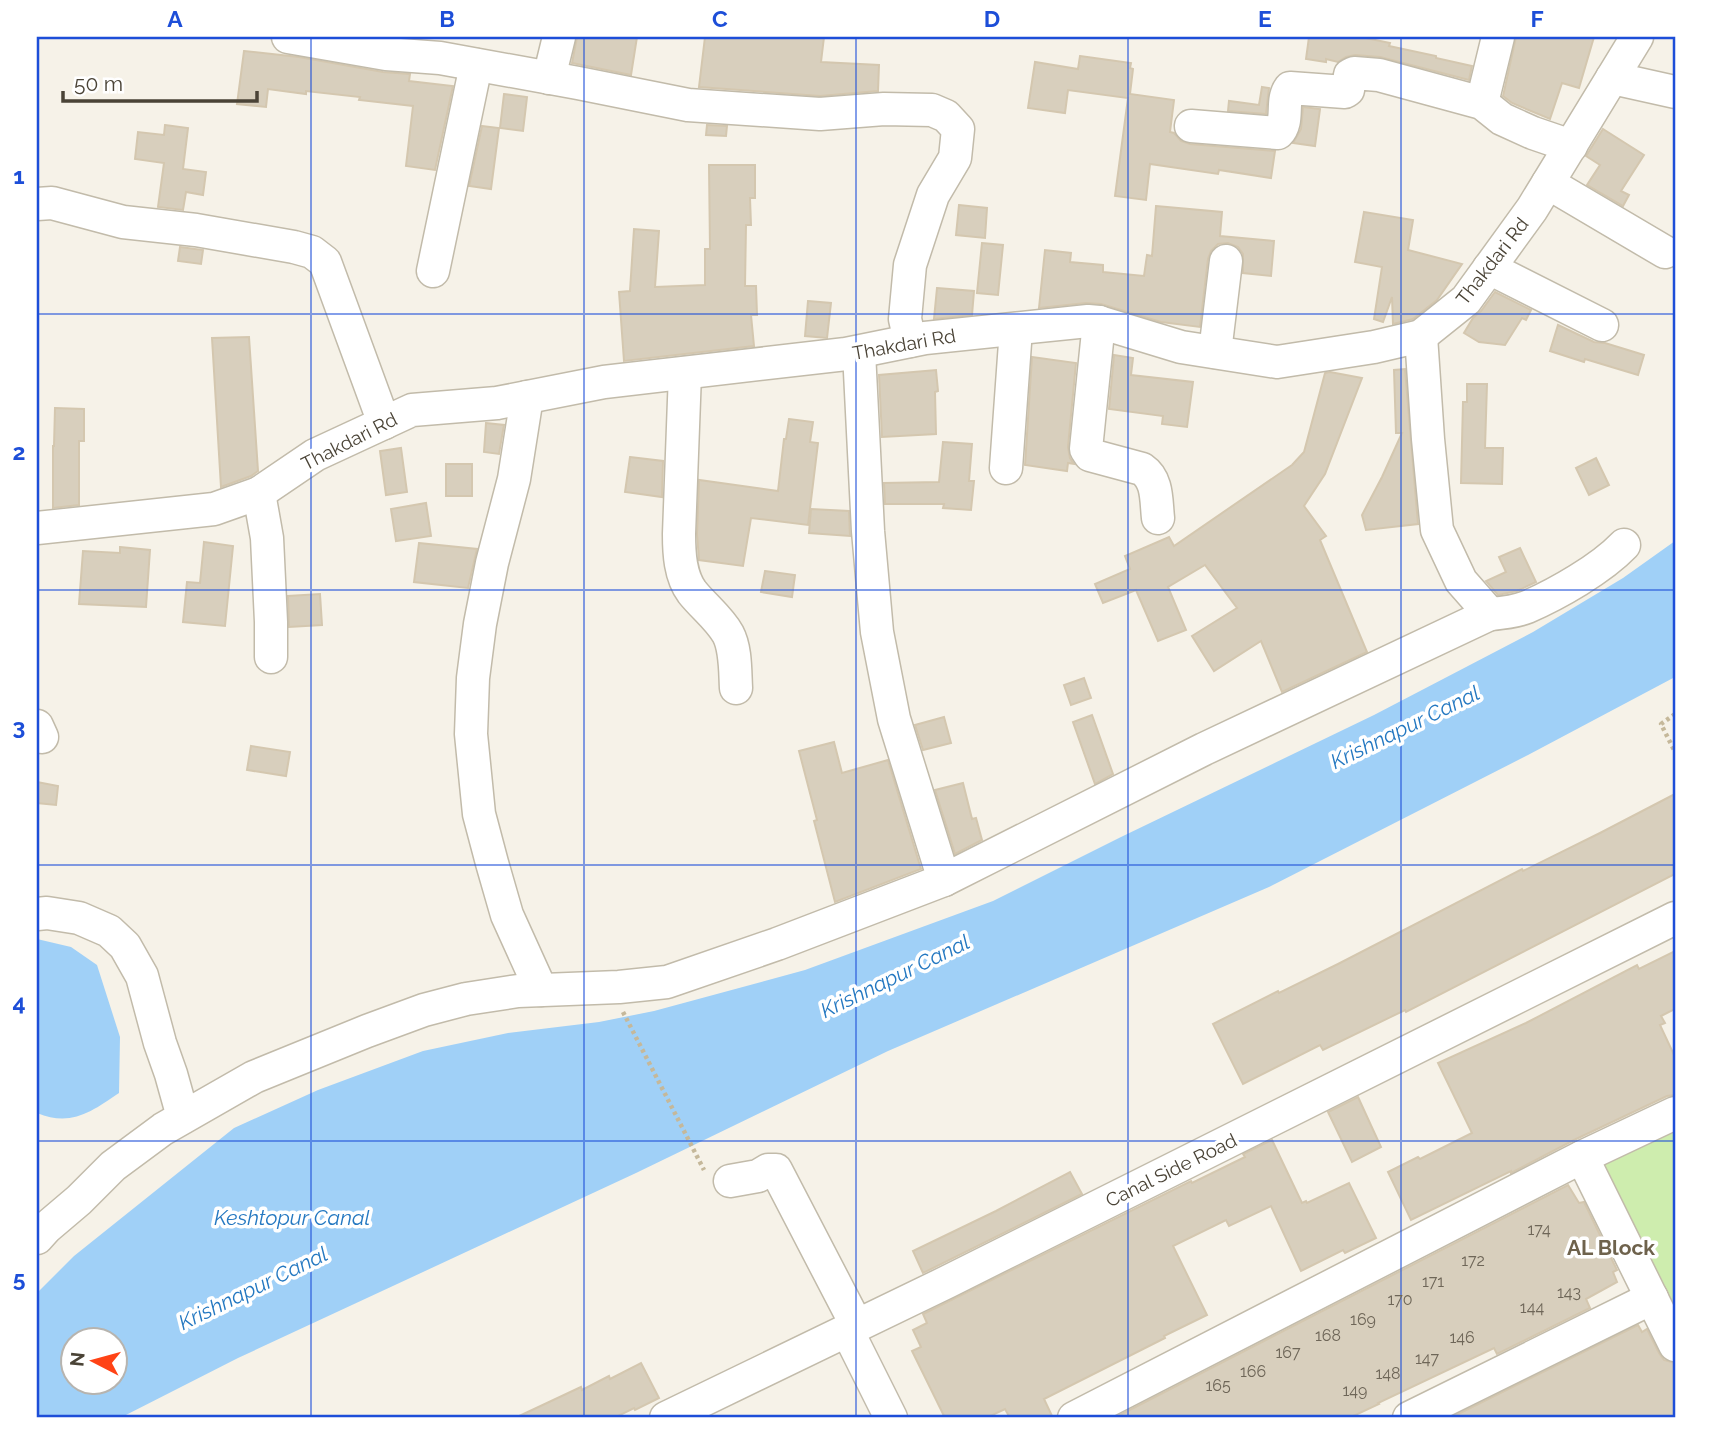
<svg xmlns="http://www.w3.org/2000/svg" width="1712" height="1455" viewBox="0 0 1712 1455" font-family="Raleway,sans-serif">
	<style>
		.green { fill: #ceedae }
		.water { fill: #a0d0f7; fill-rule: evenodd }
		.building { fill: #d8cfbd; stroke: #d4c7af; stroke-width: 2 }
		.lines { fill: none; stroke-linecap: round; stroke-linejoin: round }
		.minor-casing { stroke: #c2bbaa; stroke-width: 35 }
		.path { stroke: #c5b89a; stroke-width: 4.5; stroke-dasharray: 3.5 3.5; stroke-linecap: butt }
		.minor { stroke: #fff; stroke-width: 32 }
		.grid { fill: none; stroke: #1d4ed8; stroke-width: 2; stroke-opacity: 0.55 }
		.labels { text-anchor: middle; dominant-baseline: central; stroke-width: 7; stroke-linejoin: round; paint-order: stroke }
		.number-label { font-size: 16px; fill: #6e6658 }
		.street-label { font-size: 19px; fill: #4a4336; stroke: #fff }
		.water-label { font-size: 21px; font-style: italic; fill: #2478c1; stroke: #fff }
		.neighbourhood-label { font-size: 21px; font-weight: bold; fill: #6e624c; stroke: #fff }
		.neatline { fill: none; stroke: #1d4ed8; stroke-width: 2.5 }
		.grid-label { font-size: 23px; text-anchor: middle; font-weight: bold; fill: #1d4ed8 }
	</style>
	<rect width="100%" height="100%" fill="#f6f2e8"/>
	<path class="green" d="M 1675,1125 L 1675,1329 L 1595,1163 Z"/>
	<g class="water">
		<path d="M 1675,541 L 1675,677 L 1528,755 L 1269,887 L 888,1051 L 636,1173 L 238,1358 L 120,1418 L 37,1418 L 37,1293 L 74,1256 L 234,1128 L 318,1090 L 423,1051 L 508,1033 L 599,1022 L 654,1011 L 805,970 L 993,901 L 1121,837 L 1374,715 L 1533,632 L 1623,578 ZM 74,1340 L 116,1340 L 116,1382 L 74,1382 Z"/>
		<path d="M 37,939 L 71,947 L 97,965 L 120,1037 L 119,1093 C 91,1112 71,1127 37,1113 Z"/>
	</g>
	<g class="building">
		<path d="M 577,37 L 637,37 L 631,75 L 572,63 Z"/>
		<path d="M 705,37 L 824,37 L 821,62 L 879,65 L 878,91 L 820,96 L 699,87 Z"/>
		<path d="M 1309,37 L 1361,37 L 1390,43 L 1389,46 L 1436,56 L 1436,58 L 1472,66 L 1469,80 L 1380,57 L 1355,55 L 1346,57 L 1338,62 L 1326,59 L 1326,62 L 1306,59 Z"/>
		<path d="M 1516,37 L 1594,37 L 1579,88 L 1562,83 L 1550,119 L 1512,103 L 1503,96 Z"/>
		<path d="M 244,51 L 299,57 L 383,72 L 410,74 L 409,81 L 453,86 L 435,170 L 406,166 L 413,106 L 359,100 L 360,97 L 306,91 L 306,94 L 268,89 L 266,107 L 237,104 Z"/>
		<path d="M 1080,56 L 1131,63 L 1130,68 L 1133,69 L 1130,94 L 1174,100 L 1170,132 L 1174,133 L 1181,141 L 1190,144 L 1275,151 L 1271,178 L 1219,170 L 1218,174 L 1150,164 L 1146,200 L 1115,196 L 1128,98 L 1068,90 L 1065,113 L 1028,108 L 1035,62 L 1078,69 Z"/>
		<path d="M 1262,87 L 1269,88 L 1266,114 L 1228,111 L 1229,101 L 1259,105 Z"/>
		<path d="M 504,94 L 527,97 L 523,131 L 500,128 Z"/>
		<path d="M 1303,107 L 1320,109 L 1315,146 L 1293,143 L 1301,129 Z"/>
		<path d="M 165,125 L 188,128 L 183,169 L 206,172 L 203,195 L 186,192 L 183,210 L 158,207 L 164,163 L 135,159 L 138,132 L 164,135 Z"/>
		<path d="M 707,125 L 727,126 L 726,136 L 706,135 Z"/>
		<path d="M 482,126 L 499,128 L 491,189 L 469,186 Z"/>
		<path d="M 1603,129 L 1644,155 L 1621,191 L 1629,195 L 1623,206 L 1587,185 L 1600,165 L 1586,156 Z"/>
		<path d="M 709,165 L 755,165 L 755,198 L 750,198 L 751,225 L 746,225 L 745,286 L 756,286 L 757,315 L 751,315 L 754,346 L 624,361 L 619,292 L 630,291 L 634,229 L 659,231 L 655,287 L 705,285 L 705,249 L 710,249 Z"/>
		<path d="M 959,205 L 987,208 L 985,238 L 956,235 Z"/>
		<path d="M 1156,206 L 1222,212 L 1220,236 L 1274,241 L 1271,276 L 1243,273 L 1243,254 L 1238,247 L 1228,243 L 1218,244 L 1211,251 L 1208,259 L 1200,327 L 1161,322 L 1101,304 L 1086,303 L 1039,308 L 1045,250 L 1071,253 L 1070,262 L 1103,265 L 1103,272 L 1144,276 L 1147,255 L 1152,256 Z"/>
		<path d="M 1364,212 L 1413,220 L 1408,250 L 1462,264 L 1437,300 L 1413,319 L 1393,324 L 1392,297 L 1383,322 L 1374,319 L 1382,267 L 1355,262 Z"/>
		<path d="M 982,243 L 1003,245 L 998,295 L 977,293 Z"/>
		<path d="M 180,247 L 203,250 L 201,264 L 178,261 Z"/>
		<path d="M 937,288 L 974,291 L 972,315 L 934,319 Z"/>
		<path d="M 1495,292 L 1531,310 L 1526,320 L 1522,318 L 1505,345 L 1479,342 L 1464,333 L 1473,318 L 1481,311 Z"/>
		<path d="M 808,301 L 831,303 L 827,338 L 805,336 Z"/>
		<path d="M 1558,325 L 1594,342 L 1605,343 L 1644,355 L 1638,375 L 1585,359 L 1584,362 L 1550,351 Z"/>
		<path d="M 249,337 L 258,471 L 251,476 L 221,487 L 212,338 Z"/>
		<path d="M 1114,355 L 1133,358 L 1131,375 L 1193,382 L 1187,427 L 1162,424 L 1163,416 L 1109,409 Z"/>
		<path d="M 1032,357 L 1076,363 L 1068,447 L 1070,458 L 1074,464 L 1068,463 L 1067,471 L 1025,465 Z"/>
		<path d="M 1405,369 L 1418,524 L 1366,530 L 1362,515 L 1382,477 L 1402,433 L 1396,433 L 1394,370 Z"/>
		<path d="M 936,370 L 938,391 L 935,392 L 936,434 L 882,437 L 879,375 Z"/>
		<path d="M 1330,372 L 1362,378 L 1325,474 L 1304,506 L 1326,536 L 1320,540 L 1367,652 L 1282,692 L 1261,641 L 1214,671 L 1192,636 L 1237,608 L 1205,565 L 1168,587 L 1186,630 L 1158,641 L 1136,590 L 1103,603 L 1095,584 L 1130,569 L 1125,556 L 1169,537 L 1174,546 L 1292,465 L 1304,452 L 1325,373 Z"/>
		<path d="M 1467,384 L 1487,384 L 1485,448 L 1503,448 L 1502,484 L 1461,483 L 1463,402 L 1467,402 Z"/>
		<path d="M 55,408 L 84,409 L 84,441 L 79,441 L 79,505 L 53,508 L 53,446 L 54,446 Z"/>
		<path d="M 789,419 L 813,422 L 810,442 L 818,443 L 808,525 L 751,518 L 743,566 L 699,560 L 697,534 L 699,480 L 778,491 L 784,439 L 786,439 Z"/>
		<path d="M 486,423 L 504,425 L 499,454 L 484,452 Z"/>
		<path d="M 943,442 L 972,444 L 969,481 L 974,481 L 971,510 L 943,508 L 944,504 L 885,504 L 884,483 L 939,482 Z"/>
		<path d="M 401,448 L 407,492 L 386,495 L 380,451 Z"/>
		<path d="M 630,457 L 663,461 L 662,497 L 625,492 Z"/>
		<path d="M 1596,458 L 1609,485 L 1589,495 L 1576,468 Z"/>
		<rect x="446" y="464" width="26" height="32"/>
		<path d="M 426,503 L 431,536 L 396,541 L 391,509 Z"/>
		<path d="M 811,509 L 849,511 L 850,536 L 809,533 Z"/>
		<path d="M 204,542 L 233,546 L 225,626 L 183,622 L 187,582 L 200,583 Z"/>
		<path d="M 419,543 L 477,549 L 468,588 L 414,582 Z"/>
		<path d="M 120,547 L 150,550 L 146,607 L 79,604 L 83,551 L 120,553 Z"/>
		<path d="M 1520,548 L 1536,582 L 1517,591 L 1498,595 L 1486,581 L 1506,572 L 1499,557 Z"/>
		<path d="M 765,571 L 795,575 L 792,597 L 761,592 Z"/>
		<path d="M 320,594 L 322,625 L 289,627 L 288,596 Z"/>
		<path d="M 1084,678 L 1091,698 L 1071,705 L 1064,685 Z"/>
		<path d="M 1092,715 L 1113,774 L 1095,784 L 1073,722 Z"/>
		<path d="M 944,717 L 951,743 L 923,750 L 915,725 Z"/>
		<path d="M 834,742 L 842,773 L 888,760 L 921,869 L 835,902 L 814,821 L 817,820 L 799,751 Z"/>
		<path d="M 251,746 L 290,752 L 286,776 L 247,770 Z"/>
		<path d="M 37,782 L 58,786 L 56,805 L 37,803 Z"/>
		<path d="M 963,783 L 972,819 L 976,818 L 982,840 L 955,854 L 935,790 Z"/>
		<path d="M 1675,794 L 1675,874 L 1406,1012 L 1405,1010 L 1323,1050 L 1320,1045 L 1243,1084 L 1213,1024 L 1278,991 L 1279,993 L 1338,964 L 1522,869 L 1523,871 L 1600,833 Z"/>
		<path d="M 1675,951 L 1675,1009 L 1661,1016 L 1665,1023 L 1660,1025 L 1675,1057 L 1675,1095 L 1667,1096 L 1574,1140 L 1511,1173 L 1511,1171 L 1411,1220 L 1388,1172 L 1418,1157 L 1420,1159 L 1472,1133 L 1438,1063 L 1526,1023 L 1637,965 L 1639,969 Z"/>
		<path d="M 1358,1097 L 1381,1147 L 1352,1162 L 1328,1112 Z"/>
		<path d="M 1272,1140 L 1302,1203 L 1306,1201 L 1307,1203 L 1349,1183 L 1376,1238 L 1345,1253 L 1343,1250 L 1301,1271 L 1271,1206 L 1229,1226 L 1226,1220 L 1173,1246 L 1207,1315 L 1164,1336 L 1165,1338 L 1044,1399 L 1053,1418 L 1010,1418 L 1005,1409 L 986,1418 L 945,1418 L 912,1351 L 921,1347 L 913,1330 L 927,1323 L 923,1314 L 1191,1181 L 1192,1183 L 1245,1157 L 1243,1154 Z"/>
		<path d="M 1070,1172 L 1082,1194 L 923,1273 L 913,1251 L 996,1211 Z"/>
		<path d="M 1568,1185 L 1579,1203 L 1584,1202 L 1617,1270 L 1613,1272 L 1617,1282 L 1586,1299 L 1590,1308 L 1497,1354 L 1494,1348 L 1378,1403 L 1379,1404 L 1349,1418 L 1114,1418 Z"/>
		<path d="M 1638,1325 L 1642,1332 L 1647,1329 L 1659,1353 L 1664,1360 L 1675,1363 L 1675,1418 L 1450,1418 Z"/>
		<path d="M 641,1363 L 659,1398 L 635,1410 L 634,1408 L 614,1418 L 515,1418 L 581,1387 L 582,1390 L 609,1376 L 610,1379 Z"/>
	</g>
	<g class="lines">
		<defs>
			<g id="minor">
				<path d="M 288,37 L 386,54 L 440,58 L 578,83 L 688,105 L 820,114 L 884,109 L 932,110 L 946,116 L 958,129 L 955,158 L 933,195 L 910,265 L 905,319 L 910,341"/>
				<path d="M 549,78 L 559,37"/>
				<path d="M 1612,78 L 1675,92"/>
				<path d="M 1482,103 L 1498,37"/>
				<path d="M 1191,126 L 1278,133 C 1290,121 1280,101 1290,88 L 1345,92 L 1348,90 L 1350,75 L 1354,73 L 1379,75 L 1482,103 L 1502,119 L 1533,133 L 1571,146"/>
				<path d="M 1548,183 L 1665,252"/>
				<path d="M 37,204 L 52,203 L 123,222 L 196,230 L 294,247 L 312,252 L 325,262 L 384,423"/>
				<path d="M 1489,268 L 1602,325"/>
				<path d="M 433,271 L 476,65"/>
				<path d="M 1099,322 L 1086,449 L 1090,455 L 1142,469 C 1158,480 1156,500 1158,518"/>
				<path d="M 859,352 L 868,531 L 877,632 L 894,719 L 944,880"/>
				<path d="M 1215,352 L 1226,261"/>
				<path d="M 685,373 L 679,534 C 679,553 680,576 692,592 C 703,606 719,618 728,634 C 736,649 735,671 736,688"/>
				<path d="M 527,397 L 514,479 L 492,563 L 480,624 L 473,678 L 471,734 L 479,814 L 492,863 L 507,915 L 541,990"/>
				<path d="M 1006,468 L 1016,329"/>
				<path d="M 259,493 L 267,538 L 271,622 L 271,657"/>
				<path d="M 37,528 L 214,509 L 259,493 L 315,455 L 412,410 L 497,403 L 604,382 L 846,354 L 925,338 L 1088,321 L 1099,322 L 1181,347 L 1277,362 L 1374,347 L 1421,336 L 1466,300 L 1532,209 L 1637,37"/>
				<path d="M 1490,614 C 1502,613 1515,612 1527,607 C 1557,594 1601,569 1624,545"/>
				<path d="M 37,726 L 42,737"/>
				<path d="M 37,914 L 47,913 L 79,918 L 109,931 L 125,946 L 142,976 L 160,1043 L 171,1074 L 183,1117"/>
				<path d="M 1582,1157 L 1675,1345"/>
				<path d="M 730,1181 L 758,1176 L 768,1170 L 776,1170 L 857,1326"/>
				<path d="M 37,1238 L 46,1228 L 79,1200 L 113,1166 L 163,1129 L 254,1077 L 367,1031 L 424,1010 L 466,999 L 518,991 L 619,987 L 667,982 L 777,944 L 944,880 L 1204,749 L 1490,614 L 1461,581 L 1437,530 L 1428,439 L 1421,336"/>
				<path d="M 847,1330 L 891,1418"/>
				<path d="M 666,1418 L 947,1282 L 1675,918"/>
				<path d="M 1074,1418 L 1582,1157 L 1675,1113"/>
				<path d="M 1409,1418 L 1652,1298"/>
			</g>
		</defs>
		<use href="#minor" class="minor-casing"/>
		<g class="path">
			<path d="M 1675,714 L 1661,724 L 1675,752"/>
			<path d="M 623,1012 L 704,1170"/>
		</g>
		<use href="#minor" class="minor"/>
	</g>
	<path class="grid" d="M 311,37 L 311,1418M 584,37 L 584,1418M 856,37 L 856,1418M 1128,37 L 1128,1418M 1401,37 L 1401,1418M 37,314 L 1675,314M 37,590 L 1675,590M 37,865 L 1675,865M 37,1141 L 1675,1141"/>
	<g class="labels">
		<g class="number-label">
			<text x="1539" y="1229">174</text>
			<text x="1473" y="1260">172</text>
			<text x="1433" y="1281">171</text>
			<text x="1569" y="1292">143</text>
			<text x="1400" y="1299">170</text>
			<text x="1532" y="1307">144</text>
			<text x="1363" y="1319">169</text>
			<text x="1328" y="1335">168</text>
			<text x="1462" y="1337">146</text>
			<text x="1288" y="1352">167</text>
			<text x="1427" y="1358">147</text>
			<text x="1253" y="1371">166</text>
			<text x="1388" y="1373">148</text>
			<text x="1218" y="1385">165</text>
			<text x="1355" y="1390">149</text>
		</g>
		<g class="street-label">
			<text transform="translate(1492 261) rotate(-52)">Thakdari Rd</text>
			<text transform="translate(904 344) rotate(-10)">Thakdari Rd</text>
			<text transform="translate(349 441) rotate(-27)">Thakdari Rd</text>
			<text transform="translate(1171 1170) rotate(-26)">Canal Side Road</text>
		</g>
		<g class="water-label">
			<text transform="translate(1405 727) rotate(-26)">Krishnapur Canal</text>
			<text transform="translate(895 976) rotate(-26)">Krishnapur Canal</text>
			<text x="292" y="1217">Keshtopur Canal</text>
			<text transform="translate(253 1288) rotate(-26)">Krishnapur Canal</text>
		</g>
		<g class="neighbourhood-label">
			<text x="1611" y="1247">AL Block</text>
		</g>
	</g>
	<rect width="1712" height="1455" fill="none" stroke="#ffffff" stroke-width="77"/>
	<g transform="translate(94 1361) rotate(276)"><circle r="33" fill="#ffffff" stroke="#b7b4af" stroke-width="2"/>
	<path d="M0-5L12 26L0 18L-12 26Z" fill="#ff4316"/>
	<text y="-10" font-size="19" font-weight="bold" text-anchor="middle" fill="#4a4336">N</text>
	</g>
	<path d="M63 91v10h194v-10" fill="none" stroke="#4a4336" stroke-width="3.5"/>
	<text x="74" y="91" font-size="21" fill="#4a4336" stroke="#ffffff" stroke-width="5" paint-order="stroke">50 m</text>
	<rect x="38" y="38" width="1636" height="1378" class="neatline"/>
	<g class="grid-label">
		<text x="175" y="27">A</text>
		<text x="447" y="27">B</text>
		<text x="720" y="27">C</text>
		<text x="992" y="27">D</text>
		<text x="1265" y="27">E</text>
		<text x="1537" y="27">F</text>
		<text x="19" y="184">1</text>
		<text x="19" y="460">2</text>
		<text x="19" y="735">3</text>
		<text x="19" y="1011">4</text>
		<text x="19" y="1287">5</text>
	</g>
</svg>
